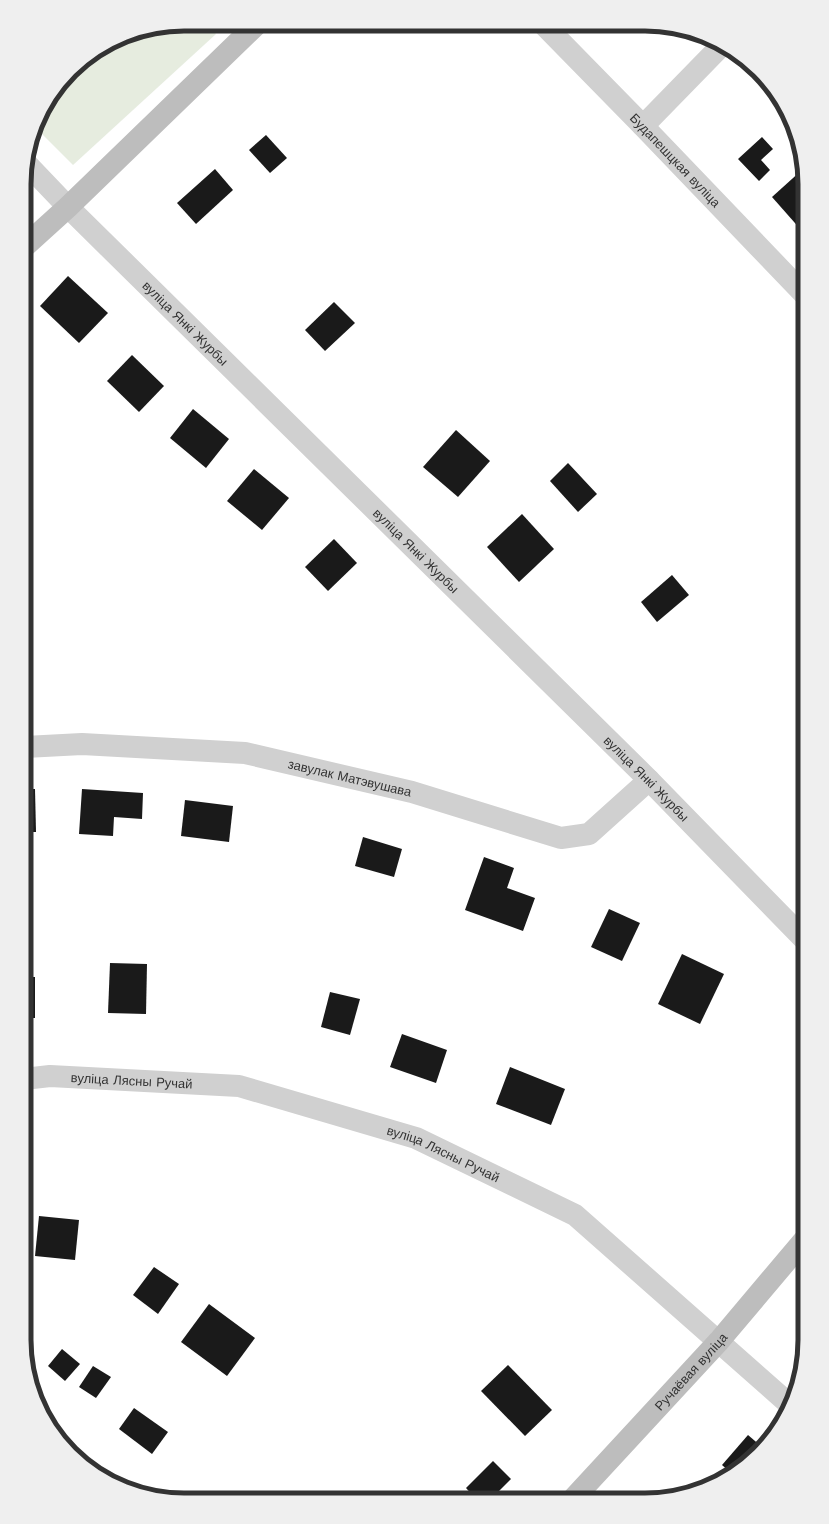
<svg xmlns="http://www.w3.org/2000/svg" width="829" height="1524" viewBox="0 0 829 1524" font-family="'Work Sans',sans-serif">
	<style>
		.green { fill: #e6ecdf }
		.building { fill: #1a1a1a }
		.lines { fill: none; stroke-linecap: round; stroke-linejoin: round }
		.street { stroke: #d0d0d0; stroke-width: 22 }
		.secondary { stroke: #bdbdbd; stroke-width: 22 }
		.labels { text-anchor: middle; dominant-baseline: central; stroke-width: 4; stroke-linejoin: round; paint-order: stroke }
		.street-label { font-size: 13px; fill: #333; stroke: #fff }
		.rim { fill: none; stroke: #333; stroke-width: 5 }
	</style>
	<rect width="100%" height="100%" fill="#fff"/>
	<path class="green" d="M 184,24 L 208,24 L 216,34 L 73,165 L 36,128 L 41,113 L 78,64 L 123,36 Z"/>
	<g class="building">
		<path d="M 266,135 L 287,158 L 270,173 L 249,150 Z"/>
		<path d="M 762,137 L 773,149 L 761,160 L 770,170 L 759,181 L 738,159 Z"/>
		<path d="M 215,169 L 233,190 L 196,224 L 177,203 Z"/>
		<path d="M 803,169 L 805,184 L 805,229 L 802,231 L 772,197 Z"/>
		<path d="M 68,276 L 108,313 L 79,343 L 40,306 Z"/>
		<path d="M 334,302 L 355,323 L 325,351 L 305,330 Z"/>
		<path d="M 132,355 L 164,386 L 139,412 L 107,381 Z"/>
		<path d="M 193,409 L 229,439 L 206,468 L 170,438 Z"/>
		<path d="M 456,430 L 490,461 L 458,497 L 423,467 Z"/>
		<path d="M 568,463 L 597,494 L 578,512 L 550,481 Z"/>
		<path d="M 254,469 L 289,498 L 262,530 L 227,501 Z"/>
		<path d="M 522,514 L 554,549 L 519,582 L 487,547 Z"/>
		<path d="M 334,539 L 357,563 L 328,591 L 305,567 Z"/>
		<path d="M 672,575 L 689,595 L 657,622 L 641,602 Z"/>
		<path d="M 25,789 L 35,789 L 36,832 L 25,832 Z"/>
		<path d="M 82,789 L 143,793 L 142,819 L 114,817 L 113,836 L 79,834 Z"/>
		<path d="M 185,800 L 233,806 L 229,842 L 181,836 Z"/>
		<path d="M 363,837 L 402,849 L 394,877 L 355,866 Z"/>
		<path d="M 484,857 L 514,868 L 507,888 L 535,898 L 523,931 L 465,910 Z"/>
		<path d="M 609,909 L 640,923 L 622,961 L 591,947 Z"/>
		<path d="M 682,954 L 724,974 L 700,1024 L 658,1004 Z"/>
		<path d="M 110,963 L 147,964 L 146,1014 L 108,1013 Z"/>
		<rect x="24" y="977" width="11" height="41"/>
		<path d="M 330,992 L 360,999 L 350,1035 L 321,1027 Z"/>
		<path d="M 402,1034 L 447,1050 L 436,1083 L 390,1067 Z"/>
		<path d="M 510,1067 L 565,1089 L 551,1125 L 496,1104 Z"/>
		<path d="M 39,1216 L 79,1220 L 75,1260 L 35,1256 Z"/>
		<path d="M 154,1267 L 179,1284 L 158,1314 L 133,1295 Z"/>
		<path d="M 209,1304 L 255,1338 L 227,1376 L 181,1342 Z"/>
		<path d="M 62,1349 L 80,1364 L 65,1381 L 48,1366 Z"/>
		<path d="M 508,1365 L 552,1410 L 525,1436 L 481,1391 Z"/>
		<path d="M 93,1366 L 111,1377 L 96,1398 L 79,1387 Z"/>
		<path d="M 134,1408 L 168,1432 L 152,1454 L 119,1429 Z"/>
		<path d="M 748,1435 L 762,1447 L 742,1467 L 731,1473 L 722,1465 Z"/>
		<path d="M 493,1461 L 511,1479 L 490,1500 L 477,1500 L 466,1488 Z"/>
	</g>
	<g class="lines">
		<g class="street">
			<path id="s1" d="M 545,26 L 643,126 L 805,295"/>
			<path d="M 643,126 L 722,45"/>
			<path id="s2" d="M 26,163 L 68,207 L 649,780 L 805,940"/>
			<path id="s3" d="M 25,747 L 82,744 L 245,753 L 412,792 L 561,838 L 589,834 L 649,780"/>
			<path id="s4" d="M 24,1079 L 50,1076 L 239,1086 L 416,1138 L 575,1215 L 789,1404"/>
		</g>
		<g class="secondary">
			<path d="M 25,246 L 68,207 L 257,24"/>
			<path id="s5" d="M 572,1500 L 719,1341 L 805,1239"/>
		</g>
	</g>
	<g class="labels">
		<g class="street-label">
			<text stroke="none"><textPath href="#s1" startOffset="187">Будапешцкая вуліца</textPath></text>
			<text stroke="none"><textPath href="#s2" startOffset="226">вуліца Янкі Журбы</textPath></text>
			<text stroke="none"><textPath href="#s2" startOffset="550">вуліца Янкі Журбы</textPath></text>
			<text stroke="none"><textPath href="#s3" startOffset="328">завулак Матэвушава</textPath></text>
			<text stroke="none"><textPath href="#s2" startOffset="874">вуліца Янкі Журбы</textPath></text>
			<text stroke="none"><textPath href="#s4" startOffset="108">вуліца Лясны Ручай</textPath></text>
			<text stroke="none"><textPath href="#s4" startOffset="431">вуліца Лясны Ручай</textPath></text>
			<text stroke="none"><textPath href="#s5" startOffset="175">Ручаёвая вуліца</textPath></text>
		</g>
	</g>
	<path d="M0 0H829V1524H0ZM184 31H645A153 153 0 0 1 798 184V1340A153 153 0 0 1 645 1493H184A153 153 0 0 1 31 1340V184A153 153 0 0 1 184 31Z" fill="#efefef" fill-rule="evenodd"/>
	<path class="rim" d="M184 31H645A153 153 0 0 1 798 184V1340A153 153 0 0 1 645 1493H184A153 153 0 0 1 31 1340V184A153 153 0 0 1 184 31Z"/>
</svg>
